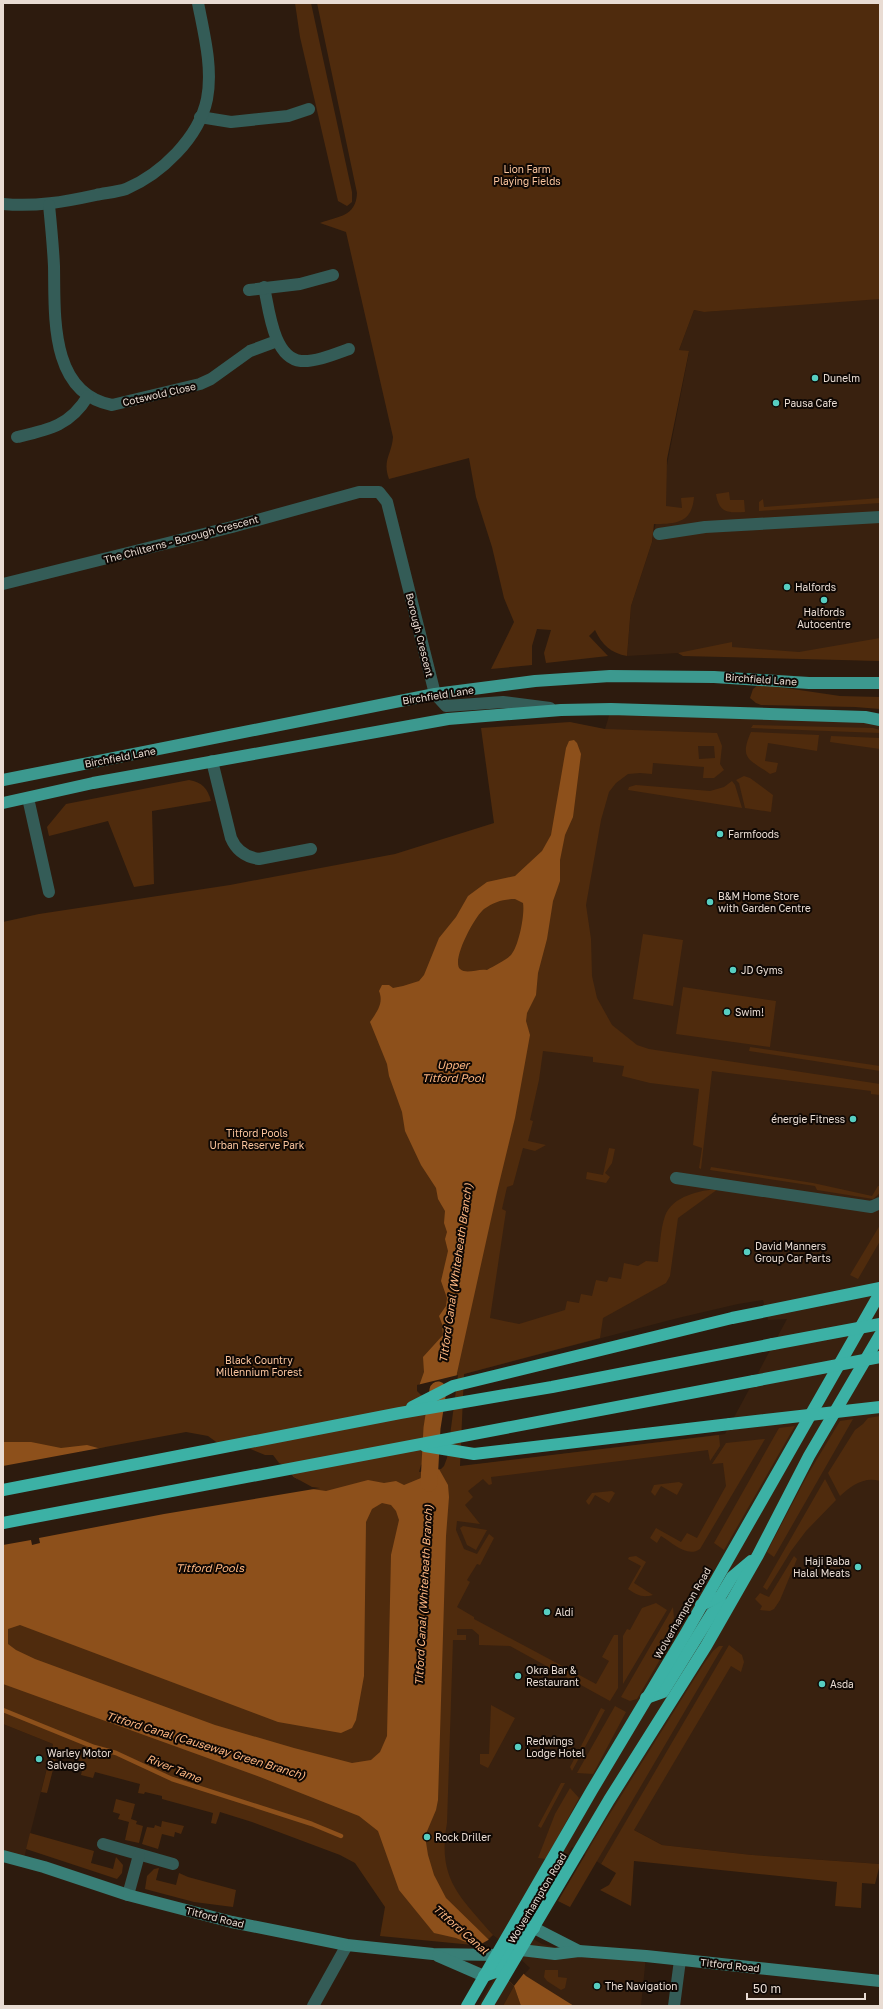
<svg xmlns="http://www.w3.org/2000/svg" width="883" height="2009" viewBox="0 0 883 2009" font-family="'Golos Text',sans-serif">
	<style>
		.built { fill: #39210f }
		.green { fill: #4f2b0d; fill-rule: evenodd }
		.water { fill: #8d501b; fill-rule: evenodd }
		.pier { fill: #2d1b0e }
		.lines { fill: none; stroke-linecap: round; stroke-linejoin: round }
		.stream { stroke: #8d501b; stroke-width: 4.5 }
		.canal { stroke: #8d501b; stroke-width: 17 }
		.street { stroke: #345c57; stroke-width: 12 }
		.secondary { stroke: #397f77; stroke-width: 12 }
		.primary { stroke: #3c998f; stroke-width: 12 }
		.highway { stroke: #3cb1a5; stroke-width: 12 }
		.highway-bridge { stroke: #3cb1a5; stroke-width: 12 }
		.poi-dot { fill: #57cec1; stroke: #0f0804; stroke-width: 1.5 }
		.labels { text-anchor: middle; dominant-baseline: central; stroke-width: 4; stroke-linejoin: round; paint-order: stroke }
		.park-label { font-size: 10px; fill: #fbc59e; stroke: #0f0804 }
		.poi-label { font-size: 10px; fill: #e9dcd3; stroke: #0f0804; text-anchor: start }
		.street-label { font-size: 10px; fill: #e9dcd3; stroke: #0f0804 }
		.water-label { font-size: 11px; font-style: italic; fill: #feb782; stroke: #0f0804 }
	</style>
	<rect width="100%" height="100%" fill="#2d1b0e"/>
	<g class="built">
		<path d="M 880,297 L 880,661 L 678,653 L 627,656 L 631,606 L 652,542 L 689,352 L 679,350 L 694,310 L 704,312 Z"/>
		<path d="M 611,709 L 880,720 L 880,1451 L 875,1479 L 880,1481 L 880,1864 L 752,1855 L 662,1845 L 625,1825 L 601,1864 L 572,1847 L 521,1932 L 542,1944 L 558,1948 L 646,1956 L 641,2006 L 544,2006 L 518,1981 L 530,1968 L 504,1944 L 493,1935 L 489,1940 L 434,1908 L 430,1470 L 725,1434 L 787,1319 L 768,1320 L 763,1300 L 738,1304 L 678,1318 L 464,1374 L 605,729 Z"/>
		<path d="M 3,1724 L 53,1744 L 23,1862 L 3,1856 Z"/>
		<path d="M 498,1971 L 514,1986 L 503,2006 L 478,2006 Z"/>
	</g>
	<g class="green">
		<path d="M 295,3 L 311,3 L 352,192 L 352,202 L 347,206 L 338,201 L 300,37 Z"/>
		<path d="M 317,3 L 880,3 L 880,299 L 704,312 L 694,310 L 679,350 L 689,351 L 667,459 L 666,506 L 682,508 L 681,498 L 694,497 C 692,523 676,524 654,524 L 652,542 L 631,606 L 627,656 C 611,653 602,645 595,630 L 589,636 L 608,656 L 546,663 L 544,653 L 551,630 L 537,629 L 532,646 L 532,665 L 491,669 L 514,622 L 504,598 L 492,547 L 476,497 L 469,458 L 389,479 C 382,460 392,454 393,437 L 346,232 L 320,223 C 338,216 356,217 357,193 Z"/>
		<path d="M 729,492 L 730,500 L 744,500 L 745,512 C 728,513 719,513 716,494 Z"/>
		<path d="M 880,498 L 880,503 L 759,511 L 759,502 L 763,499 L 764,507 Z"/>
		<path d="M 880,638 L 880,661 L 683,656 L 678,653 L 732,642 L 732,647 L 799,652 Z"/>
		<path d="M 759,684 L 840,696 L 880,697 L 880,709 L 855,707 L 761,705 L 756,703 L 750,698 L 753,689 Z"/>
		<path d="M 570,722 L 605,729 L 717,733 L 722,746 L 720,764 L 724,770 L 714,778 L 703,778 L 704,767 L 653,763 L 652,774 L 640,773 L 628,774 L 616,783 L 609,792 L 601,820 L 586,905 L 591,939 L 592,976 L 597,998 L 612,1025 L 637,1045 L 649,1049 L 880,1084 L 880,1095 L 871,1094 L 871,1091 L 712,1071 L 701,1169 L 699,1168 L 702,1148 L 693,1145 L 699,1089 L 650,1083 L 622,1076 L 624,1066 L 593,1062 L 593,1057 L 543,1051 L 539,1080 L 530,1120 L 533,1121 L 528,1141 L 546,1145 L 535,1151 L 523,1148 L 513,1185 L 507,1187 L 502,1209 L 506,1211 L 490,1318 L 519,1324 L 565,1310 L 567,1301 L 579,1303 L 581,1294 L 592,1296 L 596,1280 L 607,1282 L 609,1277 L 621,1279 L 624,1263 L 638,1266 L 646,1261 L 658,1262 C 660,1248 660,1230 665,1216 C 672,1196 701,1190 718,1189 L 678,1218 L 670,1276 L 666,1283 L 603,1318 L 600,1338 L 464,1374 L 460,1466 L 719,1435 L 720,1446 L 710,1461 L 708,1450 L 491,1477 L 492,1484 L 489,1485 L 483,1479 L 468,1491 L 473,1497 L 465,1505 L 480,1524 L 457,1521 L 456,1530 L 464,1549 L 477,1554 L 489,1534 L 494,1538 L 480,1565 L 477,1564 L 467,1580 L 470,1582 L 457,1607 L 474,1617 L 474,1619 L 596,1684 L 609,1661 L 602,1657 L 614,1635 L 618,1635 L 618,1688 L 610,1701 L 510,1646 L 479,1645 L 479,1635 L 472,1629 L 457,1629 L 457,1635 L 466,1635 L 466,1640 L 453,1640 L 447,1823 C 437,1878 459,1896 493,1935 L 483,1943 L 473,1945 L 380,1936 L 385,1907 L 355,1863 L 340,1855 L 252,1822 L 220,1812 L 216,1824 L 211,1823 L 213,1813 L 162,1799 L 162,1796 L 145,1792 L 144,1794 L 138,1793 L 140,1784 L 95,1772 L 93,1778 L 81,1775 L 84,1762 L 57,1754 L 47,1793 L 41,1792 L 53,1744 L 3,1724 L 3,922 L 39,914 L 230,885 L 395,854 L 494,823 L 481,728 ZM 698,746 L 714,746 L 715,758 L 699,759 Z"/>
		<path d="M 753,725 L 873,728 L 880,730 L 880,733 L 751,728 Z"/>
		<path d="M 751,732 L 819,735 L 817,751 L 768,743 L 765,761 L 778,763 L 776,772 L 770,774 C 749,759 739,759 751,732 Z"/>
		<path d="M 831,736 L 880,738 L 880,749 L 830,742 Z"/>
		<path d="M 744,776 L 750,778 L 773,795 L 771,812 L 745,808 L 739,783 L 736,780 Z"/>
		<path d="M 189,780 C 202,782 208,789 211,801 L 152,811 L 154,884 L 134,887 L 108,821 L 49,836 L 47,827 L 66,804 Z"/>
		<path d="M 732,781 L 735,785 L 742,808 L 628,790 L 629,787 L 636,785 L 710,791 L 724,787 Z"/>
		<path d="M 643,934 L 683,940 L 673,1006 L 633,999 Z"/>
		<path d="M 683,987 L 776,1001 L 770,1047 L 676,1034 Z"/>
		<path d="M 750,1047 L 880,1066 L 880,1071 L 749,1051 Z"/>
		<path d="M 609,1148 L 615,1149 L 612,1163 L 605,1173 L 610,1177 L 606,1183 L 586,1179 L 587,1172 L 603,1175 Z"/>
		<path d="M 711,1167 L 813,1183 L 872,1196 L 878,1186 L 880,1186 L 880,1193 L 873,1199 L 817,1190 L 815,1186 L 710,1170 Z"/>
		<path d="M 880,1225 L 880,1241 L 858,1279 L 850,1275 Z"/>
		<path d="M 880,1416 L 880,1481 C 864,1476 851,1486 840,1496 L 828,1473 L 855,1430 L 863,1424 L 868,1418 Z"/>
		<path d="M 853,1419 L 774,1557 L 767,1552 L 808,1474 L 840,1421 Z"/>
		<path d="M 795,1426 L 792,1431 L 724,1550 L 714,1543 L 779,1428 Z"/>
		<path d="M 765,1439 L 700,1549 C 687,1558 673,1543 661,1536 L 657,1543 L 650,1538 L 656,1528 L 681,1542 L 687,1533 L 697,1538 L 726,1486 L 723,1463 L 712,1464 L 726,1443 Z"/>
		<path d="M 825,1479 L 836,1500 L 806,1531 L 791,1551 L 767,1590 L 763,1587 Z"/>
		<path d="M 679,1482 L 683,1484 L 677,1495 L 661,1486 L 655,1496 L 651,1492 L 654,1485 Z"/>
		<path d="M 612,1491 L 615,1493 L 609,1503 L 595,1495 L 589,1505 L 587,1503 L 586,1501 L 592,1493 Z"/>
		<path d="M 463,1526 L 487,1530 L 476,1550 L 467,1545 L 460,1528 Z"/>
		<path d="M 636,1556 L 646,1562 L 634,1583 L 653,1595 C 642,1598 637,1595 628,1589 L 641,1566 L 628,1559 L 629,1557 Z"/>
		<path d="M 794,1556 L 797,1559 L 780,1600 L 774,1609 L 770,1611 L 760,1610 L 762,1606 L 755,1599 L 760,1593 L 769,1597 Z"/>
		<path d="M 656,1603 L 667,1610 L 623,1684 L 623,1636 L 627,1629 L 630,1630 L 642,1608 Z"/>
		<path d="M 673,1607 L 674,1618 L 664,1639 L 665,1651 L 637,1699 L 630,1701 L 621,1697 Z"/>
		<path d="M 729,1645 L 742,1655 L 744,1662 L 741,1672 L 731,1666 L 634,1830 L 662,1845 L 752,1855 L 880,1864 L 875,1884 L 862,1883 L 861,1908 L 835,1906 L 837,1882 L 634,1861 L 631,1906 L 600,1890 L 609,1885 L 616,1873 L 601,1864 Z"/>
		<path d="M 719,1646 L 723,1646 L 570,1907 L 558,1901 L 604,1823 L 703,1665 L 713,1651 Z"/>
		<path d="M 491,1705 L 515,1718 L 488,1768 L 480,1764 L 480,1754 L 489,1754 Z"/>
		<path d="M 615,1706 L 626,1712 L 593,1774 L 577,1773 Z"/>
		<path d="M 601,1708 L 605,1710 L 572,1771 L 570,1767 Z"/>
		<path d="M 561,1783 L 565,1783 L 541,1828 L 538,1826 Z"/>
		<path d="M 570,1788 L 579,1798 L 546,1859 L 538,1858 L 555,1814 Z"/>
		<path d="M 116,1799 L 135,1804 L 131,1819 L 137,1821 L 136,1824 L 143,1826 L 139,1843 L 125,1840 L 129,1822 L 118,1819 L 120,1814 L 113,1812 Z"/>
		<path d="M 162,1821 L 184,1826 L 181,1834 L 175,1832 L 174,1837 L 162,1834 L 158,1849 L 142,1844 L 147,1827 L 154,1828 L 155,1825 L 161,1827 Z"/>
		<path d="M 30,1833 L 94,1851 L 91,1863 L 113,1869 L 116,1857 L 123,1865 L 122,1873 L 117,1879 L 26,1849 Z"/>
		<path d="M 159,1868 L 156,1880 L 176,1885 L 179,1873 L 188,1877 L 236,1890 L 233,1907 L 194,1902 L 145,1889 L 147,1876 L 154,1869 Z"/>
		<path d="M 545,1970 L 558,1970 L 558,1977 L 567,1978 L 565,1988 L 561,1990 L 547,1981 L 544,1977 Z"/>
		<path d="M 514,1986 L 521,2006 L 503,2006 Z"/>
	</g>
	<path class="water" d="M 574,740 L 577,743 L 581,754 L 573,817 L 565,835 L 560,860 L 560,881 L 553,901 L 547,939 L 538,973 L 536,995 L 527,1013 L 526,1021 L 530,1035 L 515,1118 L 497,1192 L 457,1373 L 445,1458 L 439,1469 L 448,1485 L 449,1497 L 446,1536 L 438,1800 L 436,1810 L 425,1836 L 428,1855 L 434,1875 L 446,1898 L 526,1976 L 574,2006 L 521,2006 L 514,1986 L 473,1945 L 456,1938 L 434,1933 L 399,1890 L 378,1831 L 359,1816 L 260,1777 L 3,1684 L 3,1442 L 31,1442 L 61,1448 L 87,1445 L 98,1448 L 213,1444 L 284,1470 L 312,1489 L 326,1491 L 368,1480 L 384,1483 L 396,1481 L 404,1485 L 421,1478 L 421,1472 L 432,1458 L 436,1396 L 418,1389 L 424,1372 L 423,1357 L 443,1335 L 442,1324 L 439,1316 L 446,1306 L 447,1298 L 441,1281 L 448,1251 L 445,1239 L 447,1232 L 444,1223 L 445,1211 L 438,1199 L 436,1188 L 421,1165 L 405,1131 L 402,1112 L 389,1076 L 387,1064 L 370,1022 C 377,1012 384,1003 379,991 L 382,985 L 389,985 L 393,988 L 403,986 L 419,981 L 424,975 L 439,938 L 456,917 L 468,896 L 487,882 L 515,876 L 542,851 L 551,835 L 566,748 L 569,741 ZM 515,899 L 523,903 C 525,914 519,946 511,955 C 505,961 495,965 487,970 C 478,968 467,975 460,969 C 451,960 475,916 484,909 C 494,902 503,899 515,899 ZM 382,1503 L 391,1505 L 396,1511 L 399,1520 L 391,1555 L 387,1736 L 380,1752 L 371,1760 L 352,1763 L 294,1748 L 215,1725 L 35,1659 L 16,1650 L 8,1644 L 8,1629 L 20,1625 L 278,1722 L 341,1733 L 352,1728 L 356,1720 L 364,1676 L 366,1522 L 372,1509 Z"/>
	<g class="pier">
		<path d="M 458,1375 L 447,1458 L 444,1466 L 441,1469 L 419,1472 L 421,1465 L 430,1458 L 434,1397 L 421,1395 L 417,1391 L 417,1385 Z"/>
		<path d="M 186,1432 L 208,1436 L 219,1444 L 243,1446 L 265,1455 L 273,1455 L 279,1463 L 286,1466 L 286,1469 L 294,1477 L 312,1487 L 320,1488 L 164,1514 L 39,1538 L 40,1543 L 32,1545 L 31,1540 L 3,1545 L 3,1466 Z"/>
		<path d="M 490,1939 L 525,1972 L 514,1986 L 473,1945 L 483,1943 Z"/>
	</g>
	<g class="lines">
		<path class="stream" d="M 3,1710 L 94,1747 L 116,1753 L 172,1779 L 312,1824 L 341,1836"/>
		<path class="canal" d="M 429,1483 L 432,1428 L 438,1390"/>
		<g class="street">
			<path d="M 200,117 L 231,122 L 288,116 L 309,109"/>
			<path d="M 3,204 C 36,207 64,202 96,195 C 105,193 117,192 126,189 C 161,174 199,138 207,99 C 213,68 204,34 198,3"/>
			<path d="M 49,205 C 51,225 53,245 54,266 C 55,314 49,393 112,405 L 200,384 L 211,379 L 250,351 L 277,341"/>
			<path d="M 264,287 C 269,309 273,358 301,361 C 316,362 335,354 349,349"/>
			<path d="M 249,290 L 300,284 L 333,275"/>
			<path d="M 17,437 C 48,430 70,426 88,396"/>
			<path d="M 659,534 L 705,527 L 880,517"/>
			<path d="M 3,584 L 232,527 L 359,492 L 379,492 L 387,502 L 435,694 L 446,706 L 503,702 L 550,708"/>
			<path d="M 212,761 L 231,838 C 236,850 245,857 259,859 L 311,849"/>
			<path d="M 28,798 L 49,892"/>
			<path d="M 676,1178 L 871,1207 L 880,1203"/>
			<path d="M 103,1844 L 173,1864"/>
			<path d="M 128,1895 L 139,1855"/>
			<path d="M 313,2006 L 347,1945"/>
			<path d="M 674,2006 L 680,1960"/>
		</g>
		<g class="secondary">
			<path d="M 3,1856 L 44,1867 L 128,1895 L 232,1922 L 347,1945 L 433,1954 L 497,1955 L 499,1964"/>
			<path d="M 534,1928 L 579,1951"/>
			<path d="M 518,1940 L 521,1950 L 555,1954 L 579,1951 L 646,1956 L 880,1981"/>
			<path d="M 438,1956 L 484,1976"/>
		</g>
		<g class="primary">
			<path d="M 3,780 L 435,694 L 535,681 L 610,676 L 714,677 L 809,683 L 880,683"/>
			<path d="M 3,803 L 93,783 L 448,719 L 561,710 L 611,709 L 865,717 L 880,720"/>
		</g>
		<g class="highway">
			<path d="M 412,1407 L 453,1386 L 732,1318 L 880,1288"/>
			<path d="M 425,1446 L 474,1454 L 730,1424"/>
			<path d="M 3,1490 L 400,1413 L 552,1387 L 773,1344"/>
			<path d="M 3,1523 L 754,1381"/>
			<path d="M 701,1605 L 720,1597 L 732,1577 L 751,1561"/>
			<path d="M 646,1698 L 663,1692 L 712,1613 L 729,1604"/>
			<path d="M 504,1944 L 513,1944 L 524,1926 L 534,1928"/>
			<path d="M 484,1976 L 498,1971 L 508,1955 L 516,1956"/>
			<path d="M 467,2006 L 592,1790 L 686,1633 L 880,1293"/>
			<path d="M 487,2006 L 609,1800 L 706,1646 L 758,1555 L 809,1456 L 880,1335"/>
		</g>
		<g class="highway-bridge">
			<path d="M 773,1344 L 880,1324"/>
			<path d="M 754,1381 L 880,1357"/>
			<path d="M 730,1424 L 880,1407"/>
		</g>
	</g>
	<g class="poi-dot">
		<circle cx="815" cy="378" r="4"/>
		<circle cx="776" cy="403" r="4"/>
		<circle cx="787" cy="587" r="4"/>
		<circle cx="824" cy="600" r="4"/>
		<circle cx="720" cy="834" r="4"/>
		<circle cx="710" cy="902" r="4"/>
		<circle cx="733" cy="970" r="4"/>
		<circle cx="727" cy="1012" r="4"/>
		<circle cx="853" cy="1119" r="4"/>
		<circle cx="747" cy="1252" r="4"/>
		<circle cx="858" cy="1567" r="4"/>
		<circle cx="547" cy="1612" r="4"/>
		<circle cx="518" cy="1676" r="4"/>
		<circle cx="822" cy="1684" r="4"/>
		<circle cx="518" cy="1747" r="4"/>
		<circle cx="39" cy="1759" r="4"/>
		<circle cx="427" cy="1837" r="4"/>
		<circle cx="597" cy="1986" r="4"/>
	</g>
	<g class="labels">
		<g class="park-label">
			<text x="527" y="169">Lion Farm<tspan x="527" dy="12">Playing Fields</tspan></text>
			<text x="257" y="1133">Titford Pools<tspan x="257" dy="12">Urban Reserve Park</tspan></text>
			<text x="259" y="1360">Black Country<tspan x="259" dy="12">Millennium Forest</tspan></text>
		</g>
		<g class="poi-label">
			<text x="823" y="378">Dunelm</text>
			<text x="784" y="403">Pausa Cafe</text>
			<text x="795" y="587">Halfords</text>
			<text x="824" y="612" text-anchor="middle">Halfords<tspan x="824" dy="12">Autocentre</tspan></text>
			<text x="728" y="834">Farmfoods</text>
			<text x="718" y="896">B&amp;M Home Store<tspan x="718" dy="12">with Garden Centre</tspan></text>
			<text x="741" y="970">JD Gyms</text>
			<text x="735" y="1012">Swim!</text>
			<text x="845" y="1119" text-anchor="end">énergie Fitness</text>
			<text x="755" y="1246">David Manners<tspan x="755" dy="12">Group Car Parts</tspan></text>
			<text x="850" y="1561" text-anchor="end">Haji Baba<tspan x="850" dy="12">Halal Meats</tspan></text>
			<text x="555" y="1612">Aldi</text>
			<text x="526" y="1670">Okra Bar &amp;<tspan x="526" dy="12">Restaurant</tspan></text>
			<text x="830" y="1684">Asda</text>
			<text x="526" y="1741">Redwings<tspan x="526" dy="12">Lodge Hotel</tspan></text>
			<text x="47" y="1753">Warley Motor<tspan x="47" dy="12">Salvage</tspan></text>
			<text x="435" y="1837">Rock Driller</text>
			<text x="605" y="1986">The Navigation</text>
		</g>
		<g class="street-label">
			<text transform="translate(159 394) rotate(-13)">Cotswold Close</text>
			<text transform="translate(181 539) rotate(-15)">The Chilterns - Borough Crescent</text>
			<text transform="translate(420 635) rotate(76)">Borough Crescent</text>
			<text transform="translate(761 679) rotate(4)">Birchfield Lane</text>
			<text transform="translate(438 695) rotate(-9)">Birchfield Lane</text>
			<text transform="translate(120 757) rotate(-11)">Birchfield Lane</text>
			<text transform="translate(682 1613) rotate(-60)">Wolverhampton Road</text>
			<text transform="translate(537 1898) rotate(-59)">Wolverhampton Road</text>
			<text transform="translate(215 1917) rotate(14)">Titford Road</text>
			<text transform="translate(730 1965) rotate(6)">Titford Road</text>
		</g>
		<g class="water-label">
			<text x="453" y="1064">Upper<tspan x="453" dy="13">Titford Pool</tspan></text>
			<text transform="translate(455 1273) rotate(-82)">Titford Canal (Whiteheath Branch)</text>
			<text x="210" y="1567">Titford Pools</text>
			<text transform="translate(423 1595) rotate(-87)">Titford Canal (Whiteheath Branch)</text>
			<text transform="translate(206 1745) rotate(17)">Titford Canal (Causeway Green Branch)</text>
			<text transform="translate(174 1768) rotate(22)">River Tame</text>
			<text transform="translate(461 1929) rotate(41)">Titford Canal</text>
		</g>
	</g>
	<rect width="883" height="2009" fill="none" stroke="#e9dcd3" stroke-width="8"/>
	<path d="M747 1993v6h118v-6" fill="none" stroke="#e9dcd3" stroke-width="2"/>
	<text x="753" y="1993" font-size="12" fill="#e9dcd3" stroke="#0f0804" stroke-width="3" paint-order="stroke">50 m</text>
</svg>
